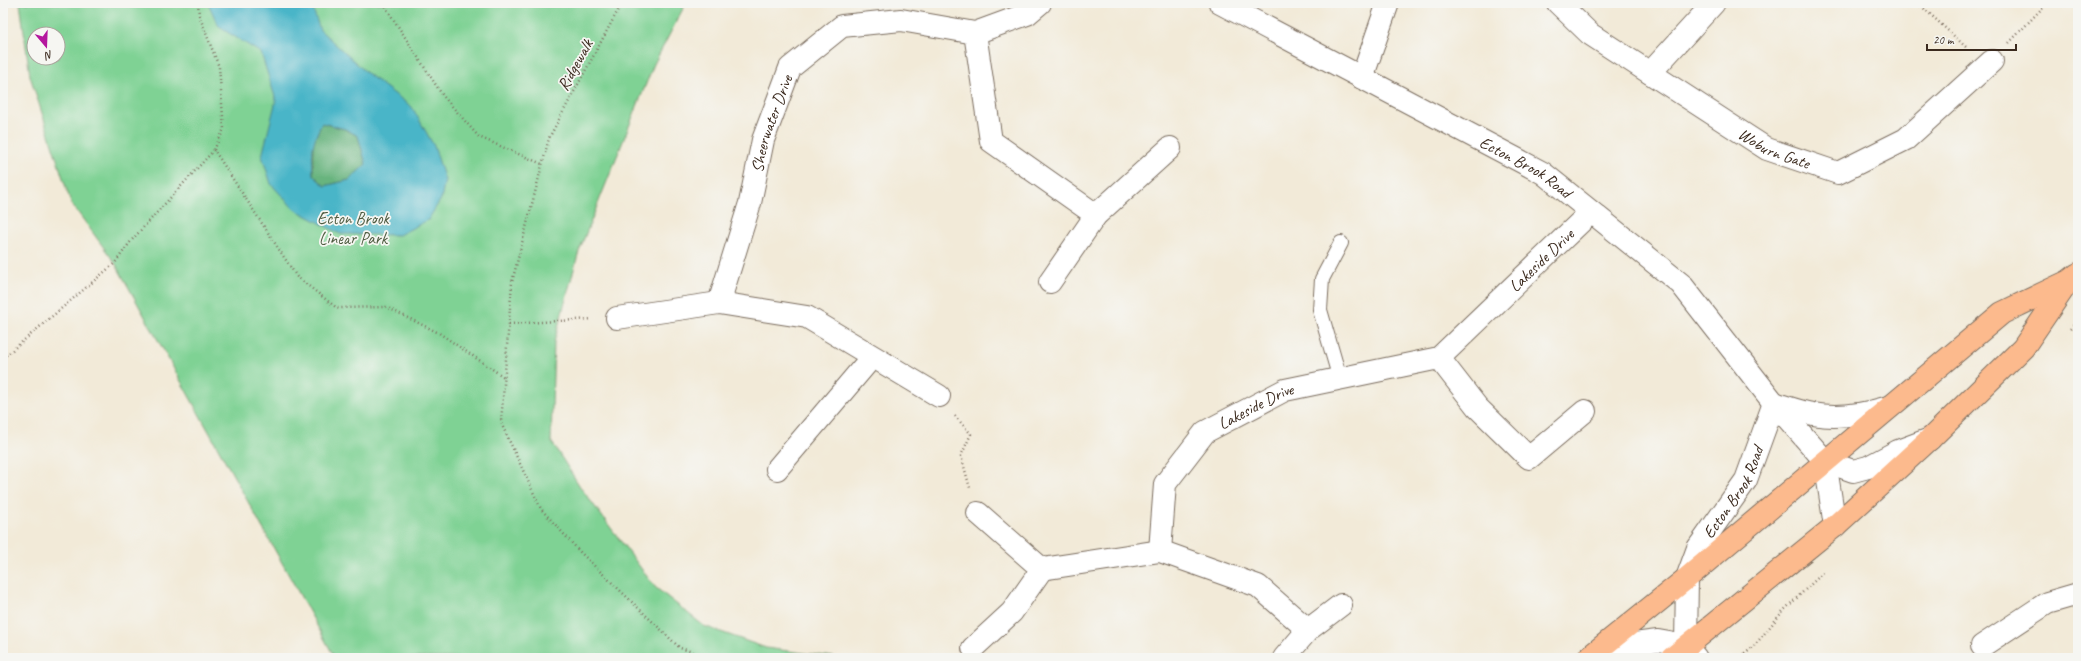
<svg xmlns="http://www.w3.org/2000/svg" width="2081" height="661" viewBox="0 0 2081 661" font-family="Caveat,sans-serif">
	<style>
		.green { fill: #7fd294; stroke: #5d7e59; fill-rule: evenodd }
		.forest { fill: #67b47e; stroke: #516f4e }
		.water { fill: #4ab5c8; stroke: #427073; fill-rule: evenodd }
		.lines { fill: none; stroke-linecap: round; stroke-linejoin: round }
		.service-casing { stroke: #7b6d5f; stroke-width: 16 }
		.minor-casing { stroke: #7b6d5f; stroke-width: 24 }
		.primary-casing { stroke: #7b6d5f; stroke-width: 24 }
		.path { stroke: #7b6d5f; stroke-width: 2.5; stroke-dasharray: 1 3; stroke-linecap: butt }
		.service { stroke: #fff; stroke-width: 14 }
		.minor { stroke: #fff; stroke-width: 22 }
		.primary { stroke: #fcba8d; stroke-width: 22 }
		.labels { text-anchor: middle; dominant-baseline: central; stroke-width: 3.5; stroke-linejoin: round; paint-order: stroke }
		.street-label { font-size: 17px; fill: #3b2a1e; stroke: #f6f6f2 }
		.park-label { font-size: 17px; fill: #4f5c41; stroke: #f6f6f2 }
	</style>
	<rect width="100%" height="100%" fill="#f6f6f2"/>
	<filter id="ink" filterUnits="userSpaceOnUse"><feTurbulence type="fractalNoise" baseFrequency=".025" numOctaves="2"/><feDisplacementMap in="SourceGraphic" scale="8" xChannelSelector="R" yChannelSelector="G"/><feConvolveMatrix kernelMatrix="1 2 1 2 8 2 1 2 1" color-interpolation-filters="sRGB"/></filter>
	<filter id="wash" filterUnits="userSpaceOnUse"><feTurbulence type="fractalNoise" baseFrequency=".012" numOctaves="4" result="noise"/><feDisplacementMap in="SourceGraphic" scale="16" xChannelSelector="R" yChannelSelector="G"/><feGaussianBlur stdDeviation="0.9" result="paint"/><feColorMatrix in="noise" values="0 0 0 0 0 0 0 0 0 0 0 0 0 0 0 0 0 1.4 0 .05"/><feComposite in="paint" operator="in"/></filter>
	<g filter="url(#wash)">
		<rect width="100%" height="100%" fill="#f2ead8"/>
		<path class="green" d="M 20,3 L 686,3 L 654,64 L 579,251 L 554,342 L 551,441 L 581,488 L 655,587 L 704,626 L 766,648 L 841,658 L 335,658 L 115,263 L 71,203 L 30,76 ZM 34,34 L 58,34 L 58,58 L 34,58 Z"/>
		<path class="forest" d="M 322,123 L 345,129 L 358,136 L 366,165 L 349,180 L 325,186 L 313,175 L 313,143 Z"/>
		<path class="water" d="M 208,3 L 311,3 L 320,30 L 368,74 L 412,107 L 434,146 L 445,180 L 441,199 L 428,220 L 399,235 L 340,234 L 294,209 L 271,184 L 262,156 L 276,100 L 261,53 L 219,27 ZM 322,123 L 345,129 L 358,136 L 366,164 L 349,180 L 325,186 L 313,175 C 312,150 311,145 322,123 Z"/>
	</g>
	<g filter="url(#ink)">
		<g class="lines">
			<defs>
				<path id="service" d="M 1340,379 L 1320,310 L 1322,279 L 1341,243"/>
				<g id="minor">
					<path id="s1" d="M 1220,3 L 1543,173 L 1681,284 L 1774,403 L 1825,461 L 1853,471 L 1868,467 L 1898,451 L 1930,439"/>
					<path id="s2" d="M 1558,3 L 1590,34 L 1767,149 L 1838,173 L 1906,139 L 1992,61"/>
					<path d="M 975,33 L 991,141 L 1096,215"/>
					<path d="M 1650,73 L 1714,3"/>
					<path d="M 1362,78 L 1388,3"/>
					<path d="M 1050,282 L 1096,215 L 1170,148"/>
					<path id="s3" d="M 719,303 L 750,203 L 763,140 L 790,68 L 842,26 L 901,20 L 975,33 L 1027,14 L 1040,3"/>
					<path d="M 617,318 L 719,303 L 807,317 L 939,396"/>
					<path d="M 1439,358 L 1477,407 L 1529,458 L 1585,411"/>
					<path d="M 1774,403 C 1787,407 1800,412 1813,414 C 1838,419 1865,414 1889,407"/>
					<path d="M 1825,461 L 1835,526"/>
					<path d="M 777,469 L 872,357"/>
					<path id="s4" d="M 1160,551 L 1165,484 L 1205,432 L 1285,390 L 1439,358 L 1591,212"/>
					<path d="M 1042,569 L 1160,551 L 1258,586 L 1308,630"/>
					<path d="M 1982,646 L 2047,603 L 2078,594"/>
					<path d="M 973,648 L 1012,612 L 1042,569 L 978,513"/>
					<path d="M 1284,658 L 1308,630 L 1341,605"/>
					<path d="M 1597,658 L 1634,644 L 1658,641 L 1686,646"/>
					<path id="s5" d="M 1696,658 L 1686,646 L 1687,578 L 1698,548 L 1746,480 L 1774,403"/>
				</g>
				<g id="primary">
					<path d="M 1588,658 L 1687,578 L 2002,313 L 2069,281 L 2078,274"/>
					<path d="M 1672,658 L 1835,526 L 1931,438 L 2023,348 L 2068,282"/>
				</g>
			</defs>
			<use href="#service" class="service-casing"/>
			<use href="#minor" class="minor-casing"/>
			<use href="#primary" class="primary-casing"/>
			<g class="path">
				<path d="M 198,3 L 199,15 L 219,67 L 224,129 L 214,150 L 297,277 L 337,308 L 386,307 L 439,333 L 504,377"/>
				<path d="M 383,3 L 443,96 L 479,137 L 542,164"/>
				<path d="M 622,3 L 549,138 L 512,282 L 501,423 L 541,509 L 581,553 L 680,648 L 711,658"/>
				<path d="M 1918,3 L 1967,48"/>
				<path d="M 2009,43 L 2047,3"/>
				<path d="M 509,324 L 592,319"/>
				<path d="M 2070,329 L 2078,321"/>
				<path d="M 3,358 L 115,263 L 131,241 L 214,150"/>
				<path d="M 955,416 L 971,434 L 961,456 L 970,488"/>
				<path d="M 1738,658 L 1755,645 L 1783,611 L 1823,573"/>
			</g>
			<use href="#service" class="service"/>
			<use href="#minor" class="minor"/>
			<use href="#primary" class="primary"/>
		</g>
	</g>
	<g class="labels">
		<g class="street-label">
			<text transform="translate(575 65) rotate(-61)">Ridgewalk</text>
			<text stroke="none"><textPath href="#s3" startOffset="187">Sheerwater Drive</textPath></text>
			<text stroke="none"><textPath href="#s2" startOffset="262">Woburn Gate</textPath></text>
			<text stroke="none"><textPath href="#s1" startOffset="347">Ecton Brook Road</textPath></text>
			<text stroke="none"><textPath href="#s4" startOffset="522">Lakeside Drive</textPath></text>
			<text stroke="none"><textPath href="#s4" startOffset="190">Lakeside Drive</textPath></text>
			<text stroke="none"><textPath href="#s5" startOffset="182">Ecton Brook Road</textPath></text>
		</g>
		<g class="park-label">
			<text x="353" y="218">Ecton Brook<tspan x="353" dy="20">Linear Park</tspan></text>
		</g>
	</g>
	<rect width="2081" height="661" fill="none" stroke="#f6f6f2" stroke-width="16"/>
	<g transform="translate(46 46) rotate(161)"><circle r="19" fill="#f6f6f2" stroke="#aba49d"/>
	<path d="M0-3L7 15L0 10L-7 15Z" fill="#b5179e"/>
	<text y="-6" font-size="11" font-weight="bold" text-anchor="middle" fill="#3b2a1e">N</text>
	</g>
	<path d="M1927 44v6h89v-6" fill="none" stroke="#3b2a1e" stroke-width="2"/>
	<text x="1933" y="44" font-size="12" fill="#3b2a1e" stroke="#f6f6f2" stroke-width="3" paint-order="stroke">20 m</text>
</svg>
